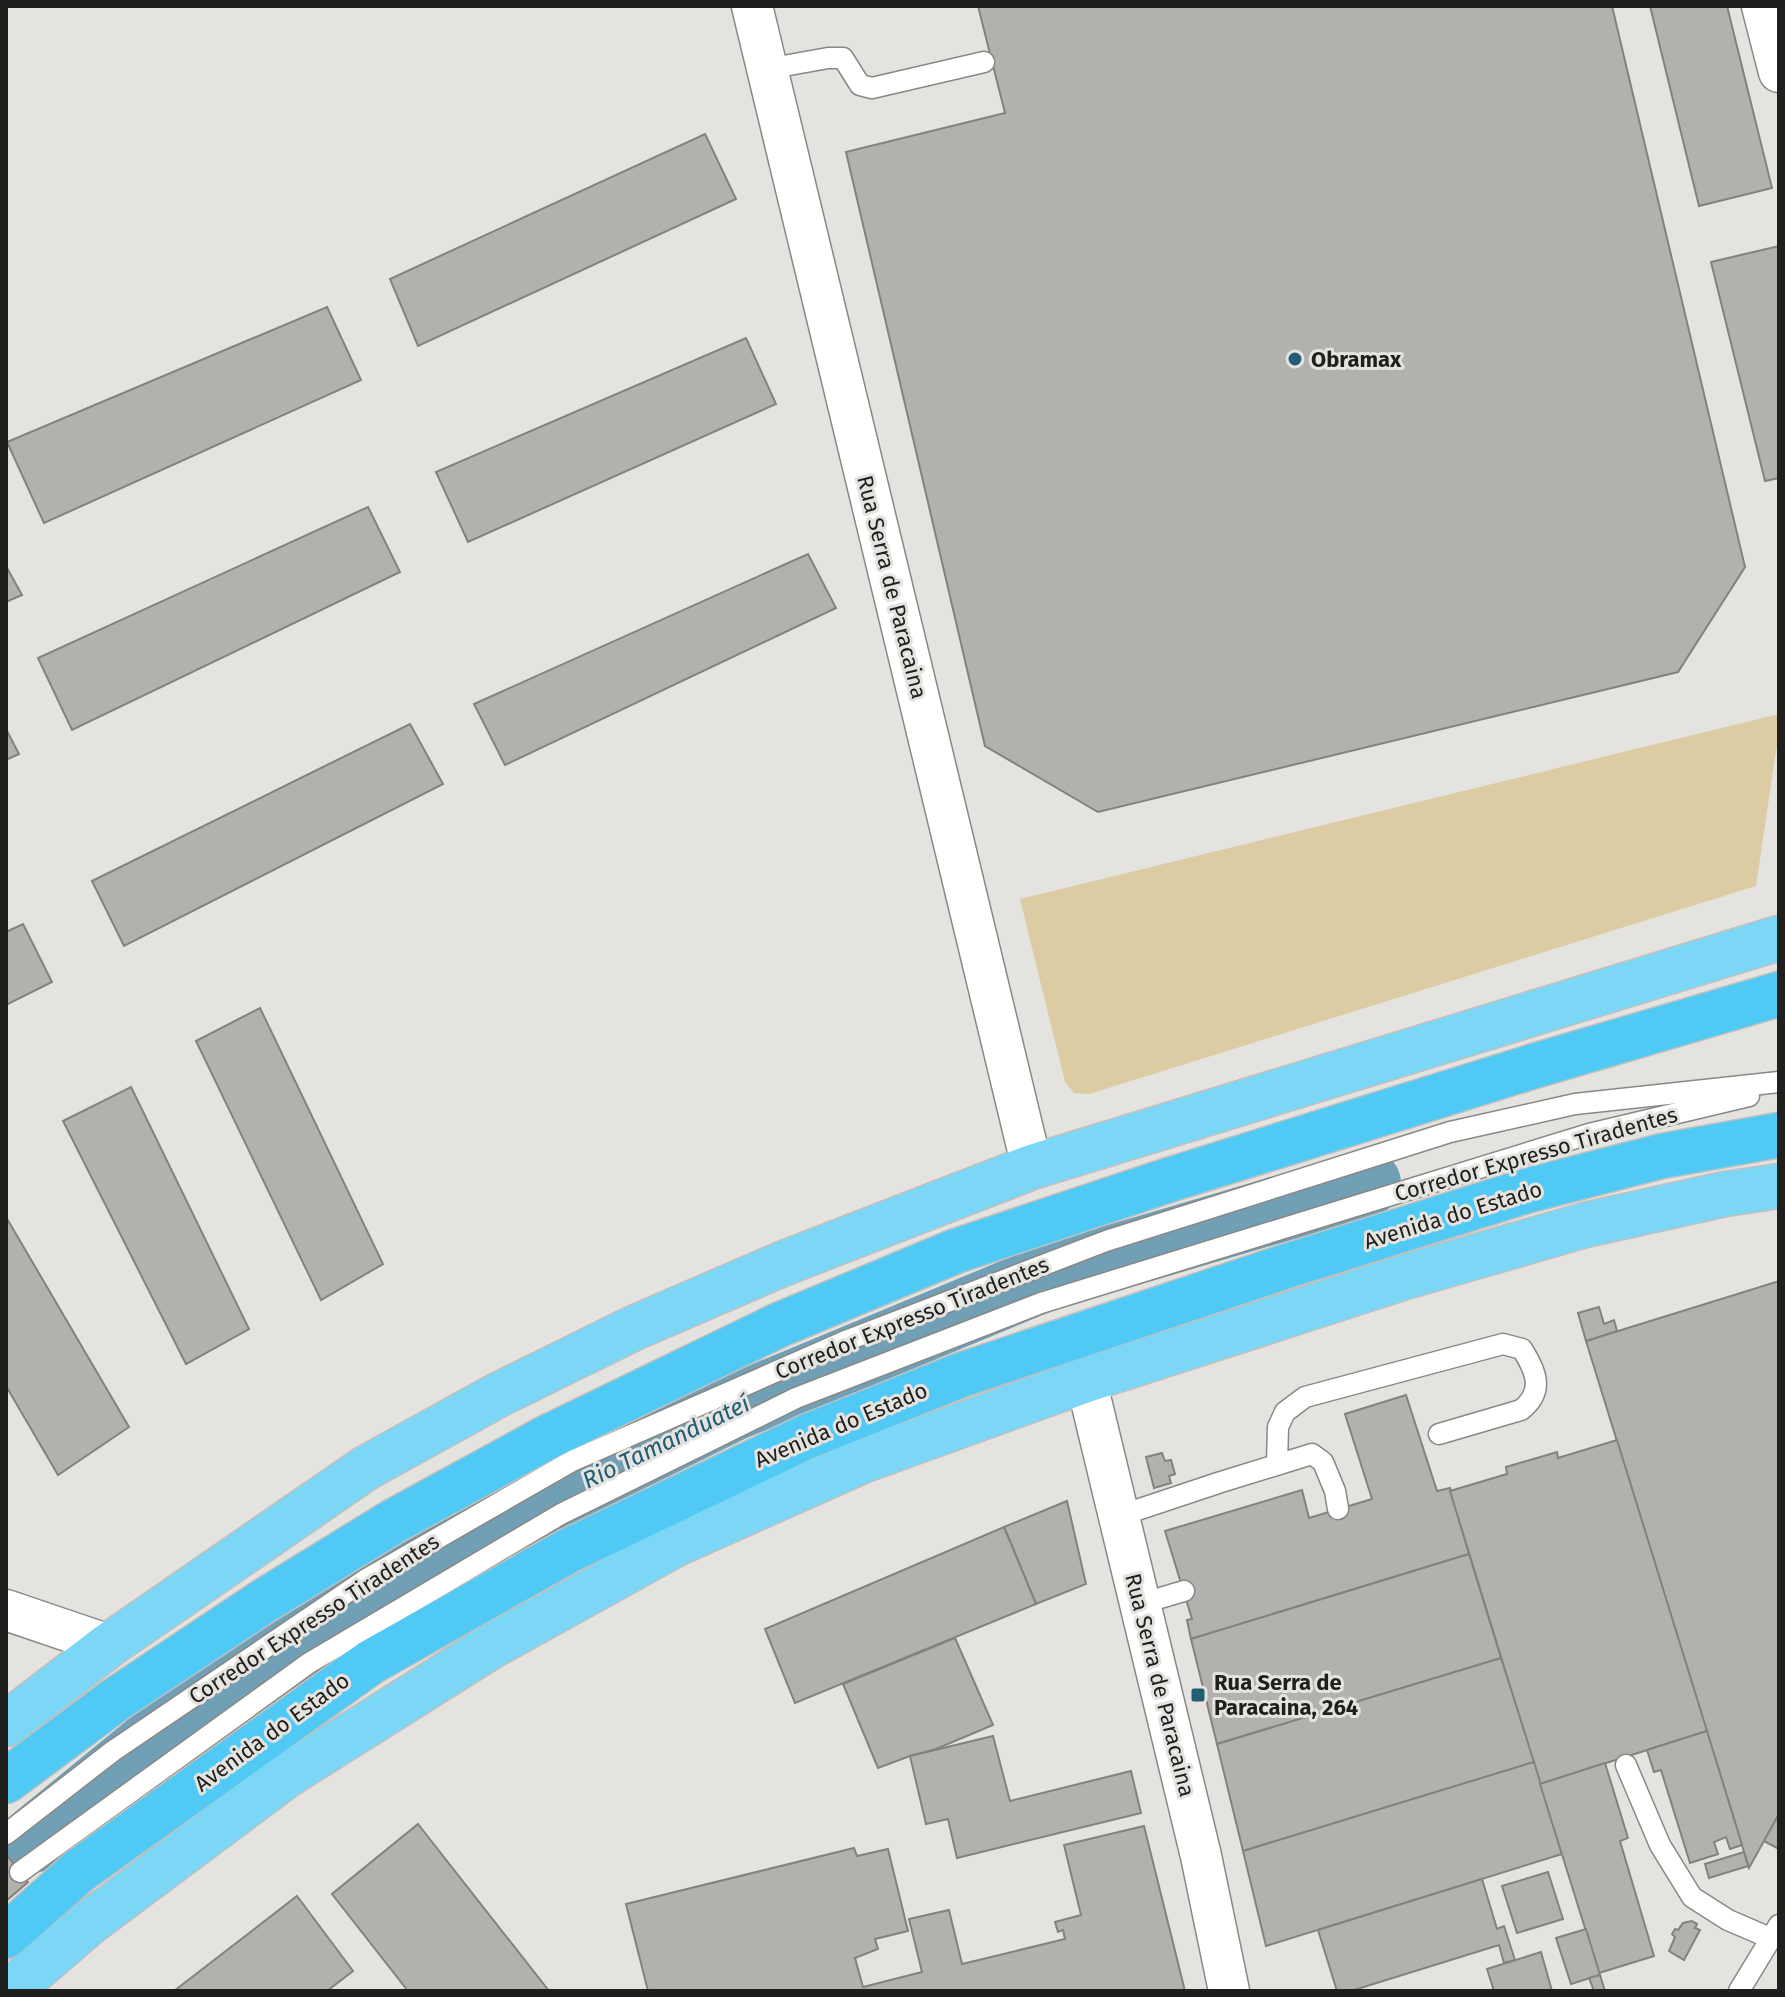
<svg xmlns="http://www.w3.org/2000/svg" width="1785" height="1997" viewBox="0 0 1785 1997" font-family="'Fira Sans',sans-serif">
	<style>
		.green { fill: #dbcca4 }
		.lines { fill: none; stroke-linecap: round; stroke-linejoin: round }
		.river { stroke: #719fb5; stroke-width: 66 }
		.building { fill: #b3b1ad; stroke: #83827e; stroke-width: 2 }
		.service-casing { stroke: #898884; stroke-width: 23 }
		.minor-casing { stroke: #898884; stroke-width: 43 }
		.primary-casing { stroke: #c0c0c0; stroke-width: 47 }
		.trunk-casing { stroke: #c0c0c0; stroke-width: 47 }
		.service { stroke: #fff; stroke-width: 20 }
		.minor { stroke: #fff; stroke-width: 40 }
		.primary { stroke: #7cd7f7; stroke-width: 44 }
		.trunk { stroke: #50caf4; stroke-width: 44 }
		.poi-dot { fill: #225d75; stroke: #e5e3df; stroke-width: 3 }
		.labels { text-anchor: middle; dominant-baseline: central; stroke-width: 6; stroke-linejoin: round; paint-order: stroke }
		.poi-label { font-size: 22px; font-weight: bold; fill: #1f1f1d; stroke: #e5e3df; text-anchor: start }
		.street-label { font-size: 22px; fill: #1f1f1d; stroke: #e5e3df }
		.water-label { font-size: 24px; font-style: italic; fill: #215c74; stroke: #e5e3df }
	</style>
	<rect width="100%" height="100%" fill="#e5e3df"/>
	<path class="green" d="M 1779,714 L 1779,731 L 1756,886 L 1089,1094 L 1074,1093 L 1065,1082 L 1020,899 Z"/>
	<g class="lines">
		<path class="river" d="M 33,1840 L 160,1736 L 348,1613 L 512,1517 L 733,1408 L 1048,1277 L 1368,1183"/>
	</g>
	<g class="building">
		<path d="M 978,6 L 1612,6 L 1745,567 L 1678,672 L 1098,812 L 985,746 L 846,152 L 1005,113 Z"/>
		<path d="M 1650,6 L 1727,6 L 1772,188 L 1699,206 Z"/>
		<path d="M 705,134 L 736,199 L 418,346 L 390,279 Z"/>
		<path d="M 1779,246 L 1779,478 L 1765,481 L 1711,262 Z"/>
		<path d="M 327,307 L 361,380 L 44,523 L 7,442 Z"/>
		<path d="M 746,338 L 776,404 L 468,542 L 436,472 Z"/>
		<path d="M 368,507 L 400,572 L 72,730 L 38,658 Z"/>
		<path d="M 808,554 L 836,608 L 505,765 L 474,704 Z"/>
		<path d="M 6,566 L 22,595 L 6,602 Z"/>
		<path d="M 410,724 L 443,784 L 124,946 L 92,881 Z"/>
		<path d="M 6,729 L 19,754 L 6,760 Z"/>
		<path d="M 23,924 L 52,982 L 6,1005 L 6,932 Z"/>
		<path d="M 260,1008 L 383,1264 L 321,1300 L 196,1041 Z"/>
		<path d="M 131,1087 L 249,1329 L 186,1364 L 63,1121 Z"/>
		<path d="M 6,1217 L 129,1427 L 58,1475 L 6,1386 Z"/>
		<path d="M 1779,1281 L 1779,1814 L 1749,1868 L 1586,1341 Z"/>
		<path d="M 1599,1307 L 1604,1324 L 1614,1320 L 1617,1331 L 1586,1341 L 1578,1313 Z"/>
		<path d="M 1406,1395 L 1437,1491 L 1450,1488 L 1469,1554 L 1191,1639 L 1187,1620 L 1192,1619 L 1165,1531 L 1302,1490 L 1309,1518 L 1372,1499 L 1345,1414 Z"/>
		<path d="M 1617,1440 L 1707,1731 L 1540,1784 L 1450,1491 L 1507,1474 L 1506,1467 L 1557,1452 L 1558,1458 Z"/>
		<path d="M 1162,1453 L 1165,1461 L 1171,1460 L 1175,1474 L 1169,1476 L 1171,1483 L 1154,1488 L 1146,1457 Z"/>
		<path d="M 1067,1501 L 1086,1584 L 1036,1604 L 1004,1527 Z"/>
		<path d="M 1004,1527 L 1036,1604 L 795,1703 L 765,1629 Z"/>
		<path d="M 1469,1554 L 1501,1658 L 1217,1744 L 1191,1639 Z"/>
		<path d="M 955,1638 L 993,1725 L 936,1749 L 910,1756 L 878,1768 L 843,1684 Z"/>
		<path d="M 1501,1658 L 1534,1762 L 1243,1851 L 1217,1744 Z"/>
		<path d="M 1707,1731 L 1742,1845 L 1730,1849 L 1726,1837 L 1714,1842 L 1718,1854 L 1690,1863 L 1661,1770 L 1654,1772 L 1647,1750 Z"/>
		<path d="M 993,1736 L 1010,1801 L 1131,1771 L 1141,1813 L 957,1858 L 948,1819 L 926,1824 L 910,1756 Z"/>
		<path d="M 1534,1762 L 1562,1854 L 1266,1946 L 1243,1851 Z"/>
		<path d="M 1605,1763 L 1628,1838 L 1620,1841 L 1654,1956 L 1599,1973 L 1540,1784 Z"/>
		<path d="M 1779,1814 L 1779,1849 L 1764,1841 Z"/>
		<path d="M 418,1824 L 549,1991 L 408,1991 L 332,1894 Z"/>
		<path d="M 1144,1826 L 1185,1991 L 648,1991 L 626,1904 L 854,1848 L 857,1856 L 888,1849 L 908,1931 L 875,1939 L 878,1949 L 855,1958 L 863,1987 L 922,1972 L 909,1919 L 949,1910 L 962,1964 L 1065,1939 L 1063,1930 L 1058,1932 L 1055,1922 L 1081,1915 L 1064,1845 Z"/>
		<path d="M 1744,1852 L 1748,1866 L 1709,1878 L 1705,1864 Z"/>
		<path d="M 6,1854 L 28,1882 L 6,1901 Z"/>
		<path d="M 1548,1872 L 1563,1919 L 1517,1933 L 1502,1886 Z"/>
		<path d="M 1482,1879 L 1497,1929 L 1504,1926 L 1515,1960 L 1504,1963 L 1499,1945 L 1351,1991 L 1337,1991 L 1318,1930 Z"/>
		<path d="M 297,1896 L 353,1971 L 327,1991 L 174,1991 Z"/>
		<path d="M 1692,1921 L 1697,1924 L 1695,1928 L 1700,1930 L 1684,1960 L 1669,1951 L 1675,1937 L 1672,1934 L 1675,1929 L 1678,1930 L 1683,1923 Z"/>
		<path d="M 1586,1929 L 1600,1975 L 1571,1984 L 1556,1938 Z"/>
		<path d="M 1541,1952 L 1552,1991 L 1494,1991 L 1487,1969 Z"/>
		<path d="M 1600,1975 L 1605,1991 L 1594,1991 L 1589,1978 Z"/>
	</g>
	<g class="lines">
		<defs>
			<g id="service">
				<path d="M 767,69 L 828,58 L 843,58 L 860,85 L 872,88 L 984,62"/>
				<path d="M 1277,1464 L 1278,1427 L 1285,1412 L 1305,1397 L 1503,1344 L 1522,1349 C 1536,1371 1545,1391 1521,1410 L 1439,1434"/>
				<path d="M 1119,1516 L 1221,1482 L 1312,1454 L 1323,1462 L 1335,1491 L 1338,1509"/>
				<path d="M 1140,1604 L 1184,1591"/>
				<path d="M 1626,1765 L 1660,1845 L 1692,1897 L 1728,1920 L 1770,1938"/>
				<path d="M 6,1834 L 113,1751 L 365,1580 L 572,1461 L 848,1340 L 1106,1241 L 1450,1132 L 1575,1104 L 1779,1082"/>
				<path d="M 20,1872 L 309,1663 L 561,1514 L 796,1398 L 1041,1303 L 1589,1134 L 1749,1096"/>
				<path d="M 1739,1991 L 1779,1925"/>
			</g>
			<g id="minor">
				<path d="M 752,6 L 1032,1167"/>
				<path d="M 1762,6 L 1779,72"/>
				<path d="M 1086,1380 L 1201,1856 L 1229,1991"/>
				<path d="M 6,1610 L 109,1645"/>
			</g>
			<g id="primary">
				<path d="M 6,1724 L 109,1645 L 366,1468 L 498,1395 L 634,1328 L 782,1264 L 1032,1167 L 1779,938"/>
				<path d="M 10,1991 L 89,1923 L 287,1775 L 490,1647 L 676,1544 L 862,1461 L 1086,1380 L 1405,1277 L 1585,1225 L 1725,1194 L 1779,1186"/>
			</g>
			<g id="trunk">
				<path d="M 6,1781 L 115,1700 L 264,1601 L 394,1521 L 546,1438 L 779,1325 L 956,1251 L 1172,1179 L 1534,1066 L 1779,994"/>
				<path d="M 6,1936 L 79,1871 L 371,1662 L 568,1551 L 808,1436 L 961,1375 L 1290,1265 L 1526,1191 L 1662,1156 L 1779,1135"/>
			</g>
		</defs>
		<use href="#service" class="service-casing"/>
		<use href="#minor" class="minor-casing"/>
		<use href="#primary" class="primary-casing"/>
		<use href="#trunk" class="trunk-casing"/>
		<use href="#service" class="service"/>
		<use href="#minor" class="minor"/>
		<use href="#primary" class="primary"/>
		<use href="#trunk" class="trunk"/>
	</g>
	<g class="poi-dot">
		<circle cx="1295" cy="359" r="8"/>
		<rect x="1190" y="1687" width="16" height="16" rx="4"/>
	</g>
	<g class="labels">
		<g class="poi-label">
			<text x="1311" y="359">Obramax</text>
			<text x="1214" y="1682">Rua Serra de<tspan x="1214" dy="25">Paracaina, 264</tspan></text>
		</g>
		<g class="street-label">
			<text transform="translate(892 587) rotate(76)">Rua Serra de Paracaina</text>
			<text transform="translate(1536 1154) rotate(-16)">Corredor Expresso Tiradentes</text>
			<text transform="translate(1453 1215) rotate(-17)">Avenida do Estado</text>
			<text transform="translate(912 1318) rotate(-22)">Corredor Expresso Tiradentes</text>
			<text transform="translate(841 1425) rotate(-23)">Avenida do Estado</text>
			<text transform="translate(314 1619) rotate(-33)">Corredor Expresso Tiradentes</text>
			<text transform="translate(1160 1685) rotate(76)">Rua Serra de Paracaina</text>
			<text transform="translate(272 1732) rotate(-36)">Avenida do Estado</text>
		</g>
		<g class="water-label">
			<text transform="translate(666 1442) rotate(-26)">Rio Tamanduateí</text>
		</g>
	</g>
	<rect width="1785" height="1997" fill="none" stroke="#1f1f1d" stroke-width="16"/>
</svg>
